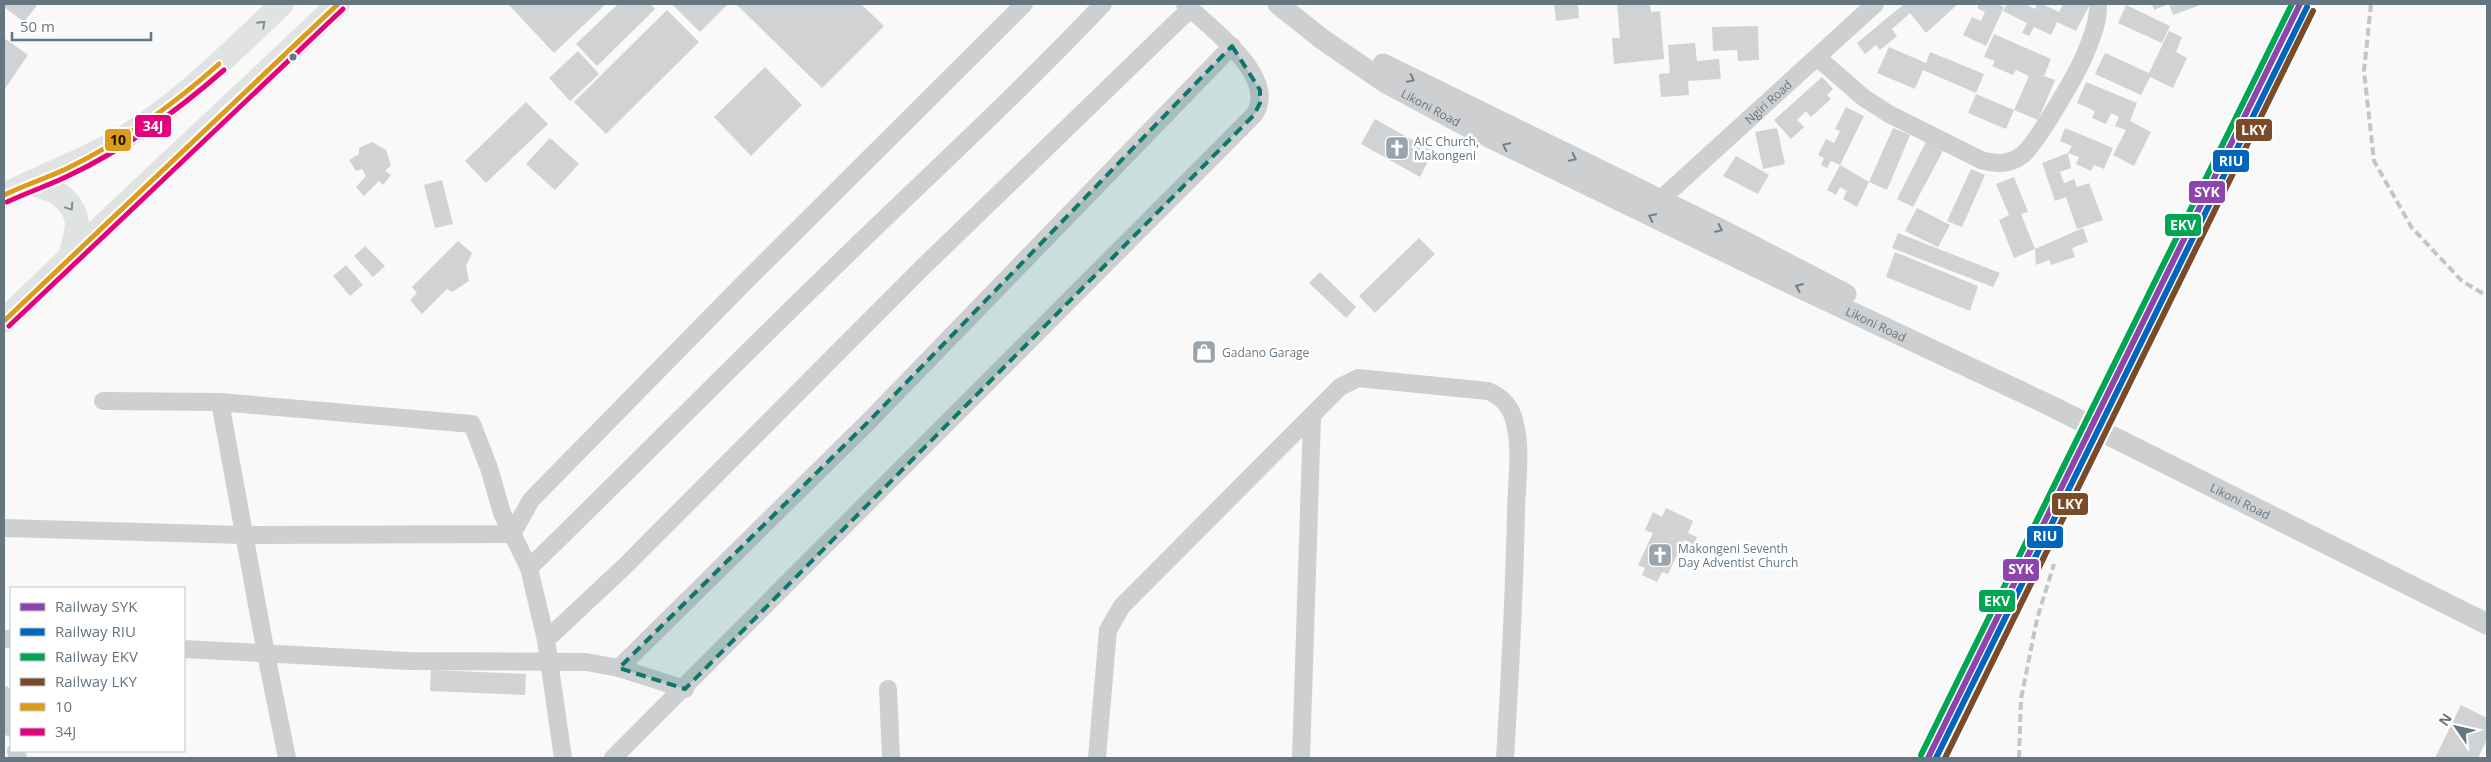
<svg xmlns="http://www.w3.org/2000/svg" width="2491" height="762" viewBox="0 0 2491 762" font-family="'Open Sans',sans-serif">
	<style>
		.building { fill: #d0d2d3 }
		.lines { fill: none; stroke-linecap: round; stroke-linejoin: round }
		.minor { stroke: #cecfd0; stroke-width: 18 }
		.tertiary { stroke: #cecfd0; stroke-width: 21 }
		.secondary { stroke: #e1e2e2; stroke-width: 24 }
		.rail { stroke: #c3c5c6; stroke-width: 4; stroke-dasharray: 8 4; stroke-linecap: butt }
		.bus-1-casing { stroke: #fff; stroke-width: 9 }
		.bus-2-casing { stroke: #fff; stroke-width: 9 }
		.bus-1 { stroke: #da9c1a; stroke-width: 5 }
		.bus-2 { stroke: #e5007d; stroke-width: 5 }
		.rail-1-casing { stroke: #fff; stroke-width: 10 }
		.rail-2-casing { stroke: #fff; stroke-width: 10 }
		.rail-3-casing { stroke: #fff; stroke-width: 10 }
		.rail-4-casing { stroke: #fff; stroke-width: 10 }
		.rail-1 { stroke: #8e44ad; stroke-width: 6 }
		.rail-2 { stroke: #0065bd; stroke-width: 6 }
		.rail-3 { stroke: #00a651; stroke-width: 6 }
		.rail-4 { stroke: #7a4b2a; stroke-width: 6 }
		.oneway { stroke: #7e8c96 }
		.oneway2 { stroke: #707f8b }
		.marked { fill: #0f766e; fill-opacity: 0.2; stroke: #0f766e; stroke-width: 4; stroke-dasharray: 10 6; stroke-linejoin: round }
		.bus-dot { fill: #657683; stroke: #fff; stroke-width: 2 }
		.labels { text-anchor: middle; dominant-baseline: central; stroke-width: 5; stroke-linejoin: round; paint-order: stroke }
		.street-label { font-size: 12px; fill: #657683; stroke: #fff }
		.poi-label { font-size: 12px; fill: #657683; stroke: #fff; text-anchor: start }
		.line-badge { stroke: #fff; stroke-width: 2 }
		.badge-label { font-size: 14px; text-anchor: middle; font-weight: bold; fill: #fff }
		.pale-badge-label { font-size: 14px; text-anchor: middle; font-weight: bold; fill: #111 }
	</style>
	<rect width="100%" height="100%" fill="#f9f9f9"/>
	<g class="building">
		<path d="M 4,4 L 38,4 L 24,22 L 4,7 Z"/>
		<path d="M 508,4 L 606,4 L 554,53 Z"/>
		<path d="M 618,4 L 650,4 L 655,9 L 597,66 L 576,44 Z"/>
		<path d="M 672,4 L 728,4 L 700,32 Z"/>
		<path d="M 736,4 L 861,4 L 884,26 L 822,88 Z"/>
		<path d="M 1554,4 L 1578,4 L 1579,18 L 1556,21 Z"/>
		<path d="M 1617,4 L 1650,4 L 1651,12 L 1660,11 L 1664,59 L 1614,64 L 1612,38 L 1620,38 Z"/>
		<path d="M 1904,4 L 1958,4 L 1926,33 L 1910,13 L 1892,29 L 1897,36 L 1880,50 L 1876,45 L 1865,54 L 1857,43 Z"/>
		<path d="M 1979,4 L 1997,4 L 2004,7 L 1986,46 L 1963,35 L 1972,17 L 1981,21 L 1985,12 L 1977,8 Z"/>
		<path d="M 2007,4 L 2025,4 L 2035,9 L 2037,4 L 2042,4 L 2059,12 L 2063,4 L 2090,4 L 2076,31 L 2057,22 L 2051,35 L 2034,27 L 2029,36 L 2022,33 L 2027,23 L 2003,11 Z"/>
		<path d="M 2152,4 L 2203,4 L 2173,15 L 2169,4 L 2154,10 Z"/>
		<path d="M 2126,5 L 2170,26 L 2162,43 L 2118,23 Z"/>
		<path d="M 667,10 L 699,42 L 606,134 L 574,102 Z"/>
		<path d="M 1758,26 L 1759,60 L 1738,61 L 1737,50 L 1713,51 L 1712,27 Z"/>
		<path d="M 2169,31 L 2182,37 L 2176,52 L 2187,58 L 2173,88 L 2150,77 L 2141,95 L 2095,74 L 2105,53 L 2149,73 Z"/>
		<path d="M 1994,34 L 2051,59 L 2044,76 L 2055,80 L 2038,120 L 2014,110 L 2029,76 L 2016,70 L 2013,75 L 1992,66 L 1995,61 L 1984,57 Z"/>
		<path d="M 4,38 L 28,55 L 4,90 Z"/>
		<path d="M 1695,43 L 1697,61 L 1719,59 L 1721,79 L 1688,81 L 1689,95 L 1661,97 L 1659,74 L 1670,73 L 1668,45 Z"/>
		<path d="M 1889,47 L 1926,63 L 1930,52 L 1984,74 L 1976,93 L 1923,70 L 1915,89 L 1877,73 Z"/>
		<path d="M 578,51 L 599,74 L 570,101 L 549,78 Z"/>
		<path d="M 765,67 L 802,105 L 751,156 L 714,117 Z"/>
		<path d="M 1822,77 L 1833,89 L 1827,95 L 1831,99 L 1811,117 L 1806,111 L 1797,120 L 1804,127 L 1791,139 L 1774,120 Z"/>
		<path d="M 2086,82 L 2137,103 L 2130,121 L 2151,132 L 2134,166 L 2113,155 L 2126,130 L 2115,126 L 2119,117 L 2111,113 L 2106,124 L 2092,118 L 2095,111 L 2077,103 Z"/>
		<path d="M 1976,94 L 2014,110 L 2006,129 L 1968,113 Z"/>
		<path d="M 526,102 L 548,124 L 486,183 L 465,161 Z"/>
		<path d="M 1846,107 L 1864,116 L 1840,165 L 1831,161 L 1827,168 L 1821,165 L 1824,158 L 1818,155 L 1826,139 L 1834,143 L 1840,131 L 1835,129 Z"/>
		<path d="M 1375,119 L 1433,152 L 1420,177 L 1361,144 Z"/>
		<path d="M 1777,128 L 1785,164 L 1763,169 L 1755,132 Z"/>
		<path d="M 1893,128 L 1910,135 L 1887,190 L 1869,182 L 1857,207 L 1843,199 L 1847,191 L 1840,187 L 1836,195 L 1827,190 L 1840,165 L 1869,182 Z"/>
		<path d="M 2065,128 L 2113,148 L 2104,169 L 2094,165 L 2091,171 L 2076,164 L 2079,157 L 2068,153 L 2072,146 L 2060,141 Z"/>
		<path d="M 550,138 L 579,164 L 555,190 L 526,164 Z"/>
		<path d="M 1928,138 L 1945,147 L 1913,207 L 1897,199 Z"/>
		<path d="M 372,142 L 386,150 L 391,165 L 385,171 L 391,175 L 383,185 L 379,181 L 364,196 L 356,187 L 366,176 L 362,169 L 356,171 L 349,160 L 359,154 L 359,148 Z"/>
		<path d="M 2068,153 L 2071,168 L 2060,172 L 2064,183 L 2074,179 L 2077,187 L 2089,183 L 2103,220 L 2077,229 L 2066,197 L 2055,201 L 2042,163 Z"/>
		<path d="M 1736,156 L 1769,175 L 1758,194 L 1723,176 Z"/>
		<path d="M 1971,169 L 1985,175 L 1962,227 L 1947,221 Z"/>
		<path d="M 2014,177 L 2028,212 L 2021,214 L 2035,249 L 2014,258 L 1999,220 L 2009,215 L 1996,184 Z"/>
		<path d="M 442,180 L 453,224 L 435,228 L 424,185 Z"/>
		<path d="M 1917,208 L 1950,225 L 1938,247 L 1905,231 Z"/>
		<path d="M 2083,228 L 2088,242 L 2072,248 L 2075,257 L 2051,265 L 2049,260 L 2036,265 L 2035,249 Z"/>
		<path d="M 1898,233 L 2000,273 L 1993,287 L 1892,248 Z"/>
		<path d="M 1419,238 L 1435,254 L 1375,313 L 1359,296 Z"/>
		<path d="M 458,241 L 472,253 L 466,266 L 469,281 L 452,292 L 447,289 L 422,314 L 410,300 L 417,293 L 412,287 Z"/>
		<path d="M 365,246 L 385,266 L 373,277 L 354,256 Z"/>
		<path d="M 1895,252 L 1978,286 L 1970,311 L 1886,277 Z"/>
		<path d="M 346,265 L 363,285 L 350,296 L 333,276 Z"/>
		<path d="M 1320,272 L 1356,307 L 1346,318 L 1309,283 Z"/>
		<path d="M 1666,508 L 1693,521 L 1688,533 L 1697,537 L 1694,545 L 1684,540 L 1668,574 L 1662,572 L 1657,582 L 1642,575 L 1645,568 L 1638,565 L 1653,533 L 1645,530 L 1653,512 L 1662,517 Z"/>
		<path d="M 431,670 L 526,674 L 525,695 L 430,691 Z"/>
		<path d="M 2461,705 L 2487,718 L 2487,739 L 2478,758 L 2435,758 Z"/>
	</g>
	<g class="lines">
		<g class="minor">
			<path d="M 1818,58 L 1864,98 L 1889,114 L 1981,160 C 1996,164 2008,165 2021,156 C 2035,147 2079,70 2086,52 C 2092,37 2099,19 2098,4"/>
			<path id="s1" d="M 1660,200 L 1875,4"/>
			<path d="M 103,401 L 220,402 L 472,424 L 489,468 L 502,513 L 529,568 L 546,640 L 563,758"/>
			<path d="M 220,402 L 266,654 L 287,758"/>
			<path d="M 4,528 L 243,535 L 512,534 L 531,500 L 742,285 L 1024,4"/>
			<path d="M 529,568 C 626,474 720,378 817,284 C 912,191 1011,101 1103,4"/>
			<path d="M 4,639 L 11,639"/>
			<path d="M 546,640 L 624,567 L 922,268 L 1190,9"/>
			<path d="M 184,649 L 409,661 L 586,662 L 619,668 L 685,689"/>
			<path d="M 619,668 L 870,420 L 1232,46"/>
			<path d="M 888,689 L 891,758"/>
			<path d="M 4,695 L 11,728"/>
			<path d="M 16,751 L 18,758"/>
			<path d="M 613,758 L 1254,115 C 1280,77 1209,27 1185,4"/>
			<path d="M 1097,758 L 1108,630 L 1122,606 L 1340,387 L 1358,378 L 1488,391 C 1503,397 1512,408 1515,424 C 1522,450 1516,488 1516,515 C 1514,596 1510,677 1505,758"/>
			<path d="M 1301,758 L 1312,417"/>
		</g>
		<g class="tertiary">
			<path id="s2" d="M 1278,4 L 1322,39 L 1386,83 L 1468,127 L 1781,279 L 2049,405 L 2487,624"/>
			<path d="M 1383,64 L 1724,231 L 1846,294"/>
		</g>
		<g class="secondary">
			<path d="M 29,184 C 51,186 74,199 77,223 C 77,233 73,244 71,254"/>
			<path d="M 4,195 C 42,176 81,162 118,141 C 181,104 230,53 282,4"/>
			<path d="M 4,321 C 113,213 227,111 338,4"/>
		</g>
		<g class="rail">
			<path d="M 2371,4 L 2364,71 L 2374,161 L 2412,228 L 2462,281 L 2487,296"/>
			<path d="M 2019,758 L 2021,699 L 2037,619 L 2054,564"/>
		</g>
		<defs>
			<g id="bus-1">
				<path d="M 4,195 C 25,185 47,178 68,168 C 123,141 173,105 219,64"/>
				<path d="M 4,321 L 338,4"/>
			</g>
			<g id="bus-2">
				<path d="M 7,202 C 28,192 50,185 70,175 C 127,148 177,111 224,70"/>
				<path d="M 9,326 L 343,9"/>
			</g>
		</defs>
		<use href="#bus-1" class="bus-1-casing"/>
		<use href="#bus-2" class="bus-2-casing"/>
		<use href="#bus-1" class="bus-1"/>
		<use href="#bus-2" class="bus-2"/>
		<defs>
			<path id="rail-1" d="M 1928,758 L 2300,4"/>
			<path id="rail-2" d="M 1936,758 L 2307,7"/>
			<path id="rail-3" d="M 1921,755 L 2292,4"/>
			<path id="rail-4" d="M 1945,758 L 2313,11"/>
		</defs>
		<use href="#rail-1" class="rail-1-casing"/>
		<use href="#rail-2" class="rail-2-casing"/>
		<use href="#rail-3" class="rail-3-casing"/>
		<use href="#rail-4" class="rail-4-casing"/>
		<use href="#rail-1" class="rail-1"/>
		<use href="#rail-2" class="rail-2"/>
		<use href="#rail-3" class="rail-3"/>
		<use href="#rail-4" class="rail-4"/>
	</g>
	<defs><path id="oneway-chevron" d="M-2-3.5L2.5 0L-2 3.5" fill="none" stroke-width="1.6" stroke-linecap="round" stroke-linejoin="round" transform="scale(1.25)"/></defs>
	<g class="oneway">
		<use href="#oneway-chevron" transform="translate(262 24) rotate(-45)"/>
		<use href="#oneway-chevron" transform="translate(70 207) rotate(56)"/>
	</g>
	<g class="oneway2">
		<use href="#oneway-chevron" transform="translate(1411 79) rotate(26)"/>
		<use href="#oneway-chevron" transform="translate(1506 146) rotate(-154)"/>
		<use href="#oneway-chevron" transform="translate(1573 158) rotate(26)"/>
		<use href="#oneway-chevron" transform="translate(1652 217) rotate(-154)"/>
		<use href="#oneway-chevron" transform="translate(1719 229) rotate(26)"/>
		<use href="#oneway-chevron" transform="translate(1799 287) rotate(-156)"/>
	</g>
	<path class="marked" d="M 1232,46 L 1260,90 L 1260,103 L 1254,115 L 685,689 L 619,668 L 870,420 Z"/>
	<defs>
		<symbol id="church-square" viewBox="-11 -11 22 22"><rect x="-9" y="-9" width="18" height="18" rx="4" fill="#99a4ac" stroke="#fff"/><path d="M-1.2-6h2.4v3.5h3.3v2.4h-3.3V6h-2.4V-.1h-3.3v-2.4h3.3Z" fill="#fff"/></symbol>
		<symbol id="shop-square" viewBox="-11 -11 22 22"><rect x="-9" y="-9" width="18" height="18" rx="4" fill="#99a4ac" stroke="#fff"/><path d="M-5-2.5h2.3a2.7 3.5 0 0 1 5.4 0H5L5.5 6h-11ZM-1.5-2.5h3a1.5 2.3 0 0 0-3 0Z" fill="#fff"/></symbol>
	</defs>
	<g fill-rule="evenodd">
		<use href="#church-square" x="1383" y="134" width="28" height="28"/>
		<use href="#shop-square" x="1190" y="338" width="28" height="28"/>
		<use href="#church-square" x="1646" y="541" width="28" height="28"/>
	</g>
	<circle class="bus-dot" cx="293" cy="57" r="4.5"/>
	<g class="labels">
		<g class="street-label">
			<text stroke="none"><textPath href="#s1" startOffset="146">Ngiri Road</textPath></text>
			<text stroke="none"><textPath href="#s2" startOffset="185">Likoni Road</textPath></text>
			<text stroke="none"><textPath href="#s2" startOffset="680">Likoni Road</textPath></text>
			<text stroke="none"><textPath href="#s2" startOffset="1085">Likoni Road</textPath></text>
		</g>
		<g class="poi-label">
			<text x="1414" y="141">AIC Church,<tspan x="1414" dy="14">Makongeni</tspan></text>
			<text x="1222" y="352">Gadano Garage</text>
			<text x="1678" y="548">Makongeni Seventh<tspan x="1678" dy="14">Day Adventist Church</tspan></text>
		</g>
	</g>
	<g class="line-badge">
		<rect x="134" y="114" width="38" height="24" rx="5" fill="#e5007d"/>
		<rect x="2235" y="118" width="38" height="24" rx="5" fill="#7a4b2a"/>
		<rect x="104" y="128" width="28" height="24" rx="5" fill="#da9c1a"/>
		<rect x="2212" y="149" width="38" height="24" rx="5" fill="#0065bd"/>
		<rect x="2188" y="180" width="38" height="24" rx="5" fill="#8e44ad"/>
		<rect x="2164" y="213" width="38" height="24" rx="5" fill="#00a651"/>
		<rect x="2051" y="492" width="38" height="24" rx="5" fill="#7a4b2a"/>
		<rect x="2026" y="525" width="38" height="24" rx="5" fill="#0065bd"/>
		<rect x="2002" y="558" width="38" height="24" rx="5" fill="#8e44ad"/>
		<rect x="1978" y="589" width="38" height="24" rx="5" fill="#00a651"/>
	</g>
	<g class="badge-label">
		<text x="153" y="131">34J</text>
		<text x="2254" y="135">LKY</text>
		<text x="2231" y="166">RIU</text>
		<text x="2207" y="197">SYK</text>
		<text x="2183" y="230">EKV</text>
		<text x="2070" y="509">LKY</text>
		<text x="2045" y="541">RIU</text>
		<text x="2021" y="574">SYK</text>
		<text x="1997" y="606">EKV</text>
	</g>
	<g class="pale-badge-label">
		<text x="118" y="145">10</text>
	</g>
	<rect width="2491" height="762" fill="none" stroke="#657683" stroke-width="10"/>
	<rect x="10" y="587" width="175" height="165" fill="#ffffff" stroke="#c1c8cd"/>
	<rect x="20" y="603" width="25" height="8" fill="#8e44ad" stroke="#c1c8cd"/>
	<text x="55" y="612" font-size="15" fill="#657683">Railway SYK</text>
	<rect x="20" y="628" width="25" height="8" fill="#0065bd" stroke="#c1c8cd"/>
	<text x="55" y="637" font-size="15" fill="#657683">Railway RIU</text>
	<rect x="20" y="653" width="25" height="8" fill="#00a651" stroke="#c1c8cd"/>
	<text x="55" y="662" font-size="15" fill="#657683">Railway EKV</text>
	<rect x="20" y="678" width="25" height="8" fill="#7a4b2a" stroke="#c1c8cd"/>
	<text x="55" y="687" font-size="15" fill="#657683">Railway LKY</text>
	<rect x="20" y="703" width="25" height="8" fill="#da9c1a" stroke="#c1c8cd"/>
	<text x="55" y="712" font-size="15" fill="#657683">10</text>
	<rect x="20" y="728" width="25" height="8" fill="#e5007d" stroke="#c1c8cd"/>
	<text x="55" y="737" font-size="15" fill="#657683">34J</text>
	<g transform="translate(2456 727) rotate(304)" stroke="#ffffff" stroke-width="4" paint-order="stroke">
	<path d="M0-4L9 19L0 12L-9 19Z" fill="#657683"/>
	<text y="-8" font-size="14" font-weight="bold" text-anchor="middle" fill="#657683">N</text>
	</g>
	<path d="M12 32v8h139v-8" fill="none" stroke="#657683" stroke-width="2.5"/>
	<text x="20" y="32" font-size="15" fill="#657683" stroke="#ffffff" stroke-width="4" paint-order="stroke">50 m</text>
</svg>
